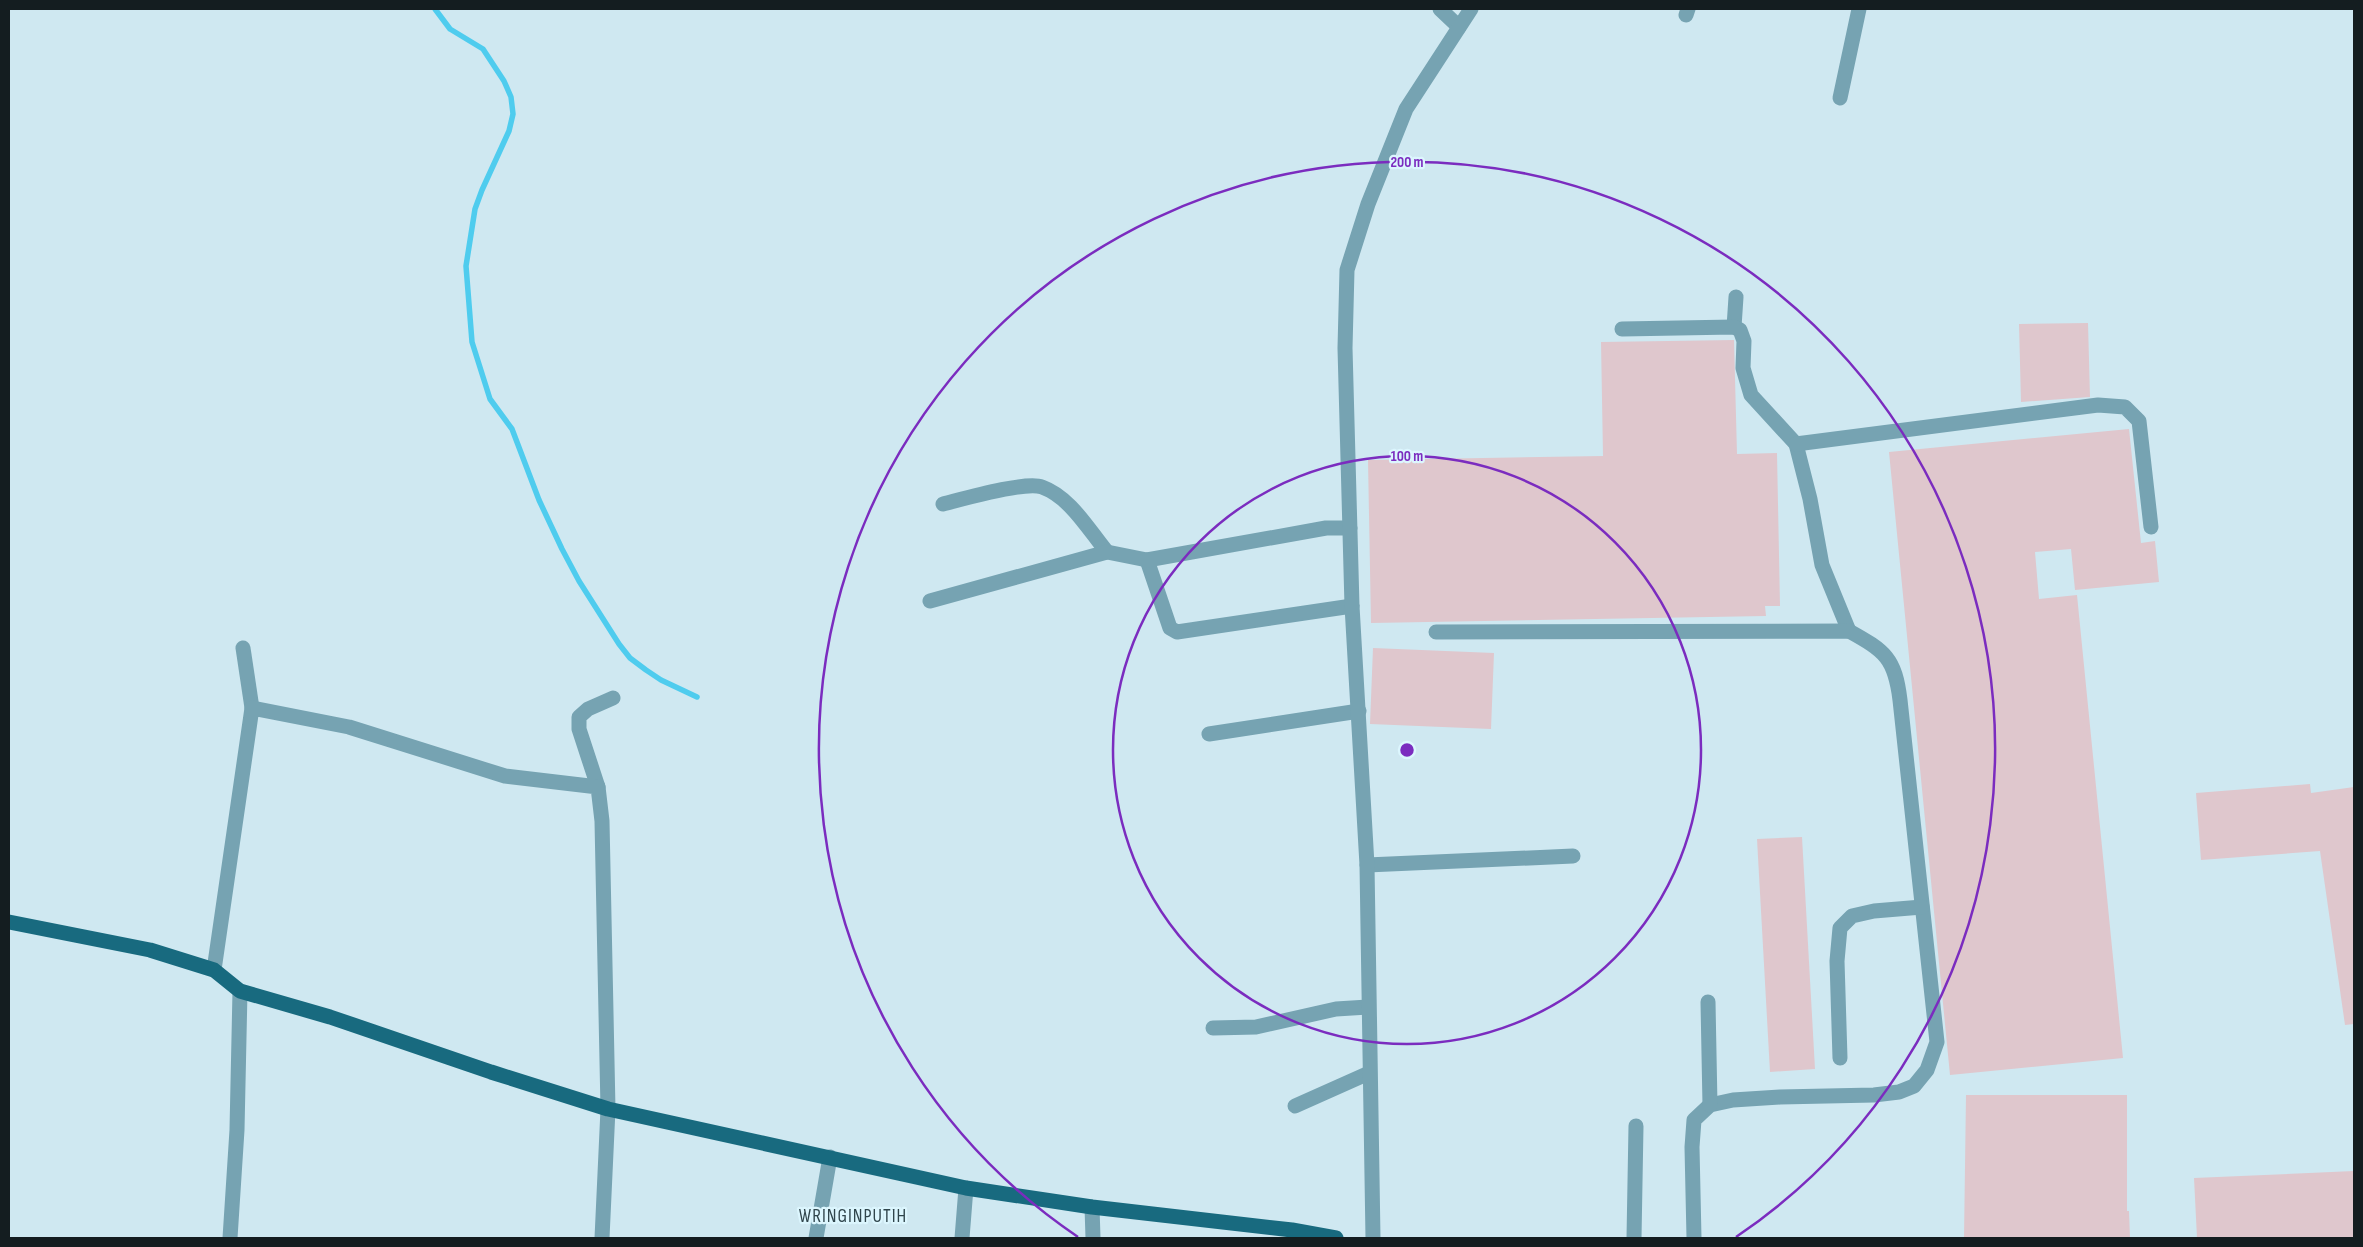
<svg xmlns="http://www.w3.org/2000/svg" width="2363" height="1247" viewBox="0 0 2363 1247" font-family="'Sofia Sans Condensed',sans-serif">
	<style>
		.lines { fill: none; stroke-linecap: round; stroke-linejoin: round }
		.stream { stroke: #4fccee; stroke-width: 5.5 }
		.building { fill: #dfc7cd }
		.minor { stroke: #76a3b2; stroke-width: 15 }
		.major { stroke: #186a7f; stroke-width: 15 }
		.ring { fill: none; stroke: #7b2cbf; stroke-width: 2.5 }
		.labels { text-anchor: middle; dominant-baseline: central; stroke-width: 4.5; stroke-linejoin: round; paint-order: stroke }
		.quarter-label { font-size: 19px; letter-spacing: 1px; fill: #30454c; stroke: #dcf6fe }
		.centre { fill: #7b2cbf; stroke: #dcf6fe; stroke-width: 2.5 }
		.ring-label { font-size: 15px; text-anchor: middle; font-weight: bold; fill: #7b2cbf; stroke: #dcf6fe; stroke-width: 4.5; stroke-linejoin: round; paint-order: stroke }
	</style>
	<rect width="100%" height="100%" fill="#cfe8f1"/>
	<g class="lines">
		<path class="stream" d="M 435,9 L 450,29 L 483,49 L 504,81 L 511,97 L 513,114 L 509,131 L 482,190 L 475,209 L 466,266 L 472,342 L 490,399 L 512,429 L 539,500 L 562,549 L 579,581 L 619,644 L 630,658 L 646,670 L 661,680 L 697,697"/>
	</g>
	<g class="building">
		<path d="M 2088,323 L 2090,397 L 2021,402 L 2019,324 Z"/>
		<path d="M 1734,340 L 1737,454 L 1777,453 L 1780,606 L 1765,606 L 1766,616 L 1371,623 L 1368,460 L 1603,456 L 1601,342 Z"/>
		<path d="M 2129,429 L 2141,543 L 2155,541 L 2159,582 L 2075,590 L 2071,549 L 2035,552 L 2039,599 L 2077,595 L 2123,1058 L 1950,1075 L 1889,452 Z"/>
		<path d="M 1373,648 L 1494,653 L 1491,729 L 1370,724 Z"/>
		<path d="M 2310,784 L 2311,793 L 2354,787 L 2354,1024 L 2345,1025 L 2320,851 L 2201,860 L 2196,793 Z"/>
		<path d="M 1802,837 L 1815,1069 L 1770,1072 L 1757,839 Z"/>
		<path d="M 1966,1095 L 2127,1095 L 2127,1211 L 2129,1211 L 2130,1238 L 1964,1238 Z"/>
		<path d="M 2354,1171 L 2354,1238 L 2197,1238 L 2194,1178 Z"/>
	</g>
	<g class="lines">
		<g class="minor">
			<path d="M 1440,9 L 1459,27"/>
			<path d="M 1686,15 L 1688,9"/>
			<path d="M 1840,98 L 1859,9"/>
			<path d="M 1734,327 L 1736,297"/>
			<path d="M 1622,329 L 1734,327 L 1740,330 L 1744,341 L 1743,368 L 1751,395 L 1796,444 L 1810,499 L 1822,565 L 1849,631"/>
			<path d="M 1796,444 L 2098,405 L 2125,407 L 2139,421 L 2151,527"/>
			<path d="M 943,504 C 963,499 1025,481 1042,487 C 1070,497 1088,529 1107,552"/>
			<path d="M 1147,560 L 1170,628 L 1177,632 L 1352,606"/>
			<path d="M 930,601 L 1107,552 L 1147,560 L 1326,528 L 1350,528"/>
			<path d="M 1436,632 L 1849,631 C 1885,651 1895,658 1900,700 L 1937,1042 L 1927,1070 L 1914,1086 L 1899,1092 L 1874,1095 L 1780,1097 L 1733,1100 L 1710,1105 L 1694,1120 L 1692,1147 L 1694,1238"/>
			<path d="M 243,648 L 252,708"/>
			<path d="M 1209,734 L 1359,711"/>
			<path d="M 598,787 L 579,729 L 579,717 L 588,709 L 613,698"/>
			<path d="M 1367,865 L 1573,856"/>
			<path d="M 214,970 L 252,708 L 349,727 L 505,776 L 598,787 L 602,821 L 608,1109 L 602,1238"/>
			<path d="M 1708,1002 L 1710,1105"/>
			<path d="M 1213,1028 L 1256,1027 L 1336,1009 L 1368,1007"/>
			<path d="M 1840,1058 L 1837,961 L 1840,928 L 1852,916 L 1874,911 L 1922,907"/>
			<path d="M 1295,1106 L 1369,1073"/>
			<path d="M 1092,1207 L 1093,1238"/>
			<path d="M 230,1238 L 237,1130 L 240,991"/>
			<path d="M 816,1238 L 830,1157"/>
			<path d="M 962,1238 L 966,1188"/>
			<path d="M 1373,1238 L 1367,865 L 1352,606 L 1345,348 L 1347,270 L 1368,204 L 1406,109 L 1471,9"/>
			<path d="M 1634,1238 L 1636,1126"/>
		</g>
		<path class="major" d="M 9,922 L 150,950 L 214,970 L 240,991 L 330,1017 L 491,1072 L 608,1109 L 966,1188 L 1092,1207 L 1292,1230 L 1336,1238"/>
	</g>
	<g class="ring">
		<circle cx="1407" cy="750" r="294"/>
		<path d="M1078 1237A588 588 0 1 1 1736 1237"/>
	</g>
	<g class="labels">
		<g class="quarter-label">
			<text x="853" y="1216">WRINGINPUTIH</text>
		</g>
	</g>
	<circle cx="1407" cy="750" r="8" class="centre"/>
	<g class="ring-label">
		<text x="1407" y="167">200 m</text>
		<text x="1407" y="461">100 m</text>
	</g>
	<rect width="2363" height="1247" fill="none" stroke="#141d20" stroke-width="20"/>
</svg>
